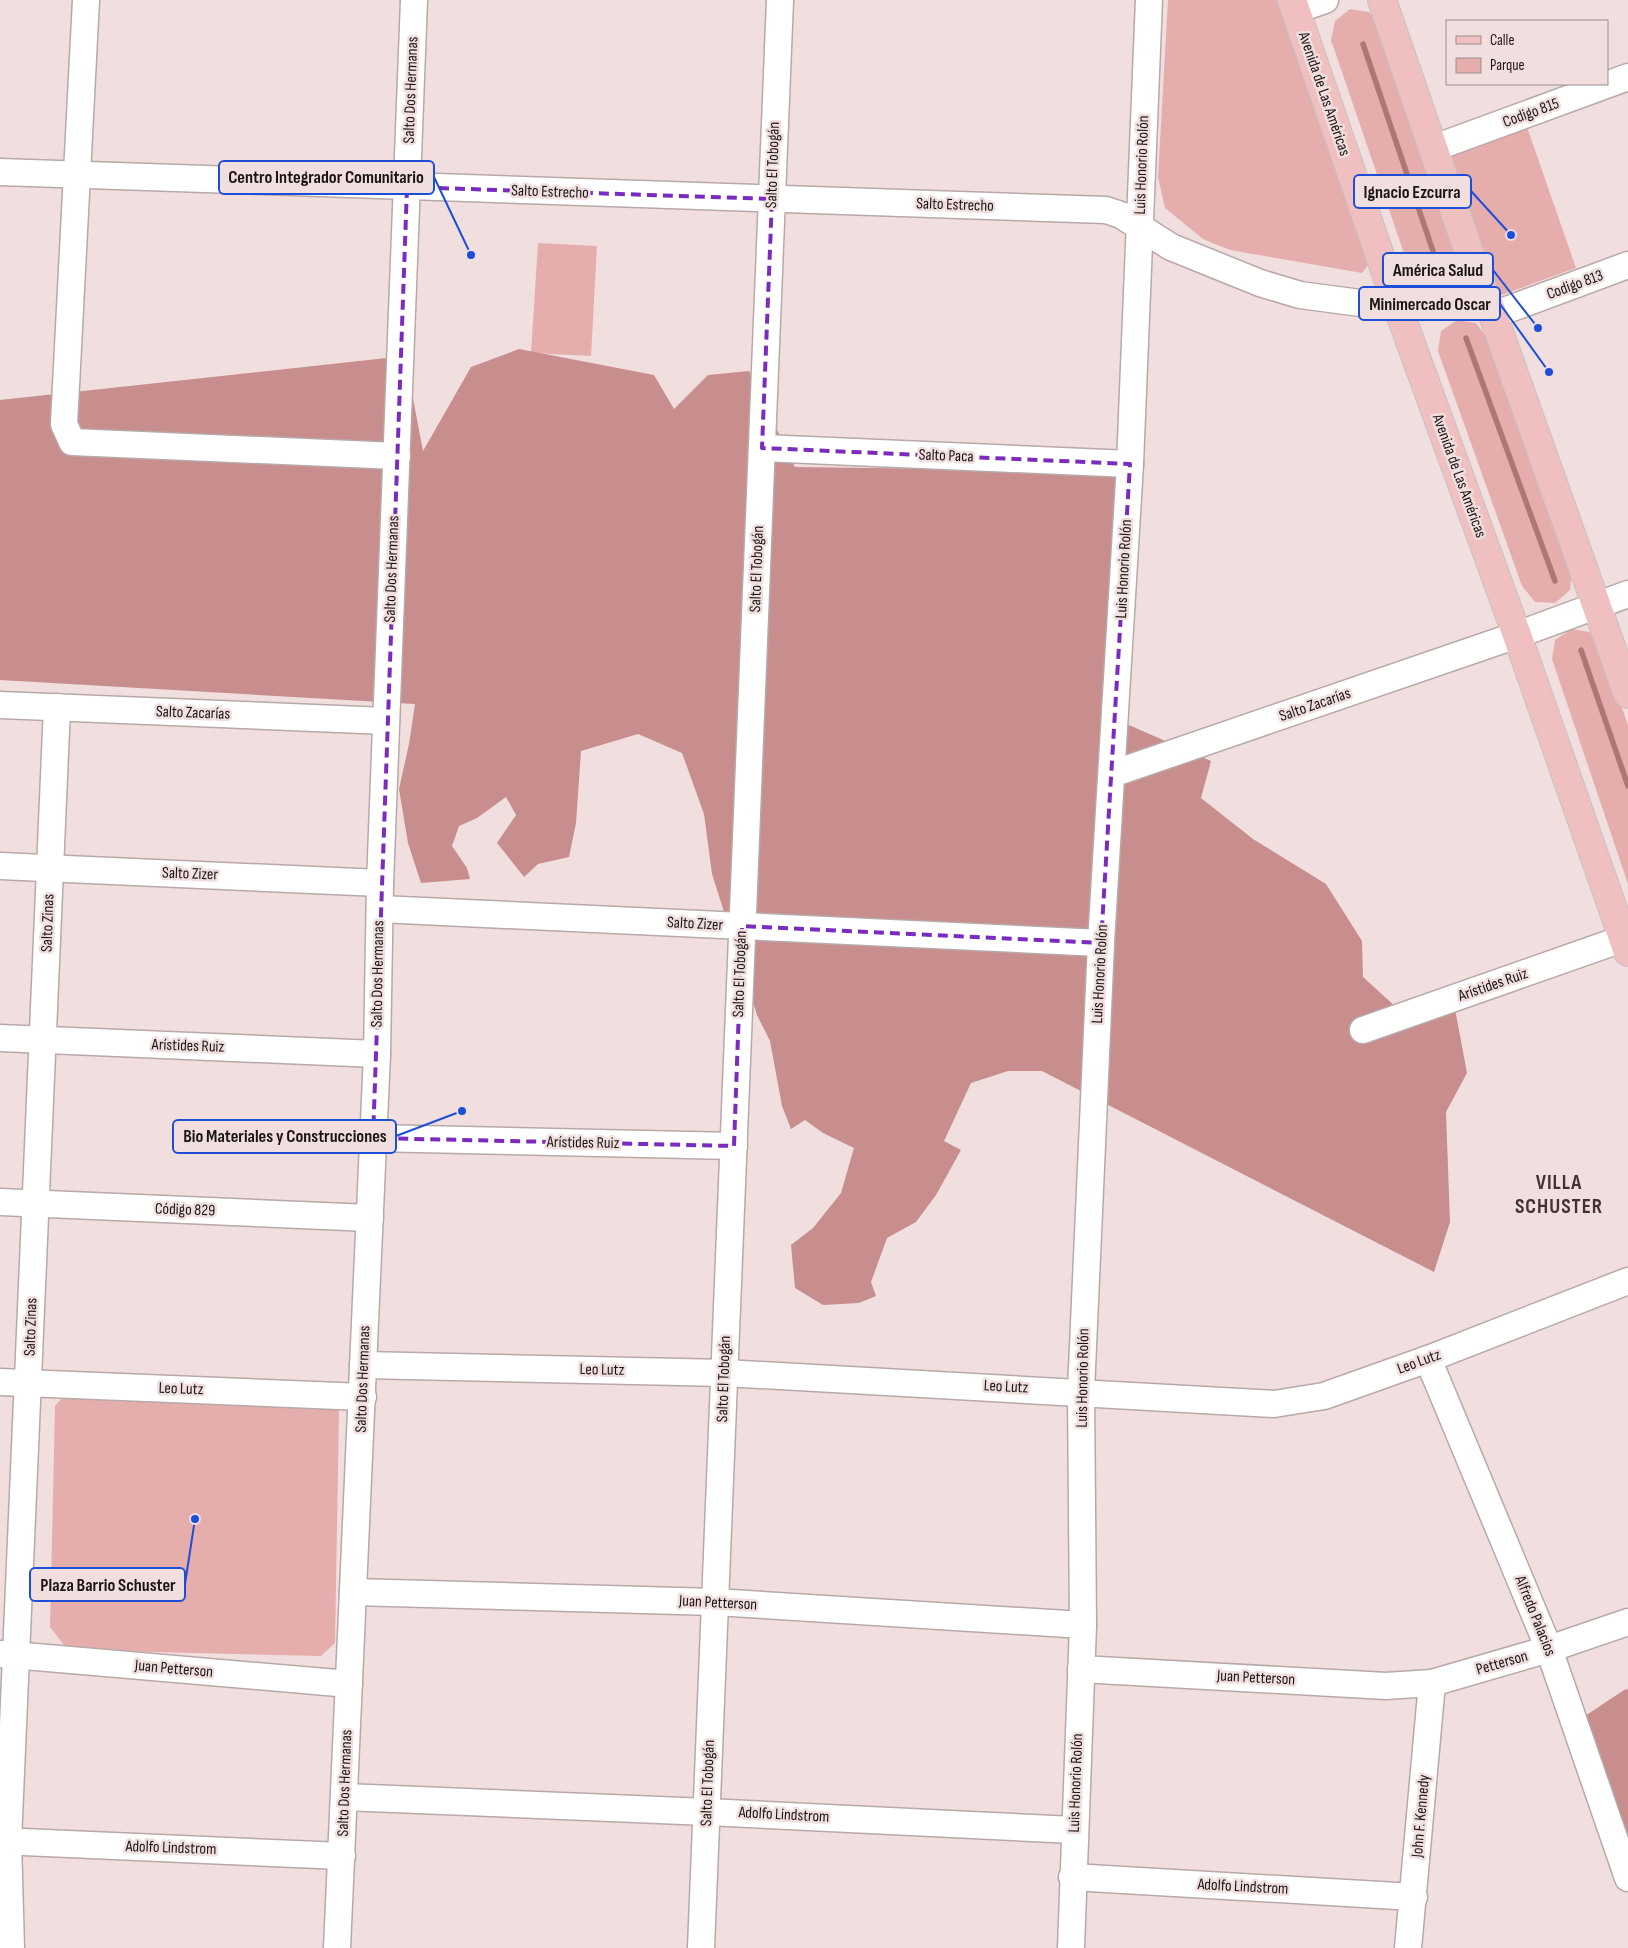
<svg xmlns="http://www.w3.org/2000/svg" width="1628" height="1948" viewBox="0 0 1628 1948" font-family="'Sofia Sans Condensed',sans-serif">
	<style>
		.green { fill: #e5aeac }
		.forest { fill: #c88e8d }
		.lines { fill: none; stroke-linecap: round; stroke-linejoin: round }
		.stream { stroke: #ae7675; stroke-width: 5.5 }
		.minor-casing { stroke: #b8a9a8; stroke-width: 29 }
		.major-casing { stroke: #c4c2c2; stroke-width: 30 }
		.minor { stroke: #fff; stroke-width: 26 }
		.major { stroke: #efc0bf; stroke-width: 28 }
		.marked { fill: none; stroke: #7b2cbf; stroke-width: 4; stroke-dasharray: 10 6; stroke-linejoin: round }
		.labels { text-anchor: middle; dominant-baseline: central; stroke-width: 5; stroke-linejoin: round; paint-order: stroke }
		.street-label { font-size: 16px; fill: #1b1515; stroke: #f0dfde }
		.district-label { font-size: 21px; font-weight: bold; letter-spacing: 1px; fill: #403333; stroke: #f0dfde }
		.leader { fill: none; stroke: #1d4ed8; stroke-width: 2 }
		.callout-dot { fill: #1d4ed8; stroke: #f0dfde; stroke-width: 2 }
		.callout { fill: #f0dfde; stroke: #1d4ed8; stroke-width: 2 }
		.callout-label { font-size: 18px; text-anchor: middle; font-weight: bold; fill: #1b1515 }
	</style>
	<rect width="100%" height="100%" fill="#f0dfde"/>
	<g class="green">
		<path d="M 1168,0 L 1279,0 L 1370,263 L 1362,273 L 1230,250 L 1203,239 L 1165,208 L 1158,177 Z"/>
		<path d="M 1350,9 L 1369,12 L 1381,28 L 1457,249 L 1456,269 L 1441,282 L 1421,280 L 1408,265 L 1331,40 L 1335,21 Z"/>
		<path d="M 1527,127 L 1576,268 L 1496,297 L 1447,155 Z"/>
		<path d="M 538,243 L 597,246 L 591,356 L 531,353 Z"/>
		<path d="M 1457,320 L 1476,323 L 1488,339 L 1572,570 L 1570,590 L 1555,603 L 1535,602 L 1522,586 L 1438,351 L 1441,331 Z"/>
		<path d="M 1571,629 L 1590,632 L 1601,648 L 1628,725 L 1628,884 L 1552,659 L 1555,640 Z"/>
		<path d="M 69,1390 L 322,1397 L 339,1411 L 335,1643 L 321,1656 L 68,1650 L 50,1627 L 55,1406 Z"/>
	</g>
	<g class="forest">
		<path d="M 519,349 L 654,375 L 674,409 L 708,375 L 749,371 L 795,467 L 1127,471 L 1122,722 L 1211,761 L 1201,798 L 1253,839 L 1326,884 L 1362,941 L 1363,977 L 1397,1008 L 1455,1009 L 1467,1073 L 1446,1112 L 1450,1222 L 1434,1272 L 1042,1071 L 1008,1071 L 971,1083 L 944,1141 L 961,1150 L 936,1195 L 916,1222 L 887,1238 L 871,1282 L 876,1296 L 859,1303 L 823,1305 L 795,1288 L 791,1245 L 813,1228 L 841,1193 L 854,1148 L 823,1133 L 805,1120 L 791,1129 L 782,1106 L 770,1041 L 757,1015 L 712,874 L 704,814 L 682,753 L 638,734 L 581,751 L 576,823 L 569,857 L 538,864 L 524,877 L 497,843 L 516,815 L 506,797 L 477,818 L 459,826 L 452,846 L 467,868 L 470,879 L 421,883 L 408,843 L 399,789 L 409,744 L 415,704 L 0,680 L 0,400 L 405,356 L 423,451 L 471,367 Z"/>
		<path d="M 1628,1689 L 1628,1849 L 1582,1718 L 1624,1690 Z"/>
	</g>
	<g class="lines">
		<g class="stream">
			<path d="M 1363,44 L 1438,266"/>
			<path d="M 1466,338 L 1555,581"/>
			<path d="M 1581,650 L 1628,786"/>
		</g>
		<defs>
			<g id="minor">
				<path d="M 86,0 L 64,424 L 72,442 L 397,456"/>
				<path d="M 1296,10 L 1325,0"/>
				<path d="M 1434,148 L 1628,77"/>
				<path d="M 0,172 L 1106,210 L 1121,215 L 1171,247 L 1260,283 L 1300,295 L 1398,308 L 1423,301 L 1479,281"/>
				<path d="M 1493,315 L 1628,265"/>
				<path d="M 762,448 L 1130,464"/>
				<path d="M 0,705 L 386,721"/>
				<path d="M 1112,774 L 1517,635 L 1628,594"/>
				<path d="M 0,866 L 380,883"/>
				<path d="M 380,909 L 1101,943"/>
				<path d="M 1363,1030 L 1628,937"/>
				<path d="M 0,1038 L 377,1054"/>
				<path d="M 373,1138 L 734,1146"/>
				<path d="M 0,1202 L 370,1218"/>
				<path d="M 1428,1359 L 1549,1649 L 1628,1878"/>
				<path d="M 363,1365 L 725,1373 L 1274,1404 L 1324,1396 L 1428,1359 L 1628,1281"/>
				<path d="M 0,1382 L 363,1397"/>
				<path d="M 353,1592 L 715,1602 L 1083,1625"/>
				<path d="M 1,1654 L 349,1684"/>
				<path d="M 1081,1669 L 1386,1686 L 1432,1683 L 1549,1649 L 1628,1622"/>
				<path d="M 344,1797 L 707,1812 L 1074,1830"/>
				<path d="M 0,1841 L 342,1856"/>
				<path d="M 1072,1877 L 1414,1897"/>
				<path d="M 11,1948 L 8,1841 L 57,707"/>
				<path d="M 337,1948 L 377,1054 L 380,883 L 414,0"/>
				<path d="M 701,1948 L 780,0"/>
				<path d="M 1071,1948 L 1083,1625 L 1081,1391 L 1101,943 L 1130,464 L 1149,0"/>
				<path d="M 1408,1948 L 1432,1683"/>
			</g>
			<g id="major">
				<path d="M 1292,0 L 1398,308 L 1517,635 L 1628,952"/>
				<path d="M 1382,0 L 1479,281 L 1493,315 L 1628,694"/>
			</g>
		</defs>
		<use href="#minor" class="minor-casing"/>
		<use href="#major" class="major-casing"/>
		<use href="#minor" class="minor"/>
		<use href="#major" class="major"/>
	</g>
	<path class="marked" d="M 407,187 L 772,199 L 762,448 L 1130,464 L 1101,943 L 742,926 L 734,1146 L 373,1138 Z"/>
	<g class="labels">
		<g class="street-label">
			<text transform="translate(411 90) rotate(-88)">Salto Dos Hermanas</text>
			<text transform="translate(1324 94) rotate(71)">Avenida de Las Américas</text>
			<text transform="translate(1531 113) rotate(-20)">Codigo 815</text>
			<text transform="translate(773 165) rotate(-88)">Salto El Tobogán</text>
			<text transform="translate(1142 165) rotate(-88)">Luis Honorio Rolón</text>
			<text transform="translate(550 192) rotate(2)">Salto Estrecho</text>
			<text transform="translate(955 205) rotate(2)">Salto Estrecho</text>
			<text transform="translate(1575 285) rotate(-20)">Codigo 813</text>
			<text transform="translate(946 456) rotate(2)">Salto Paca</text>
			<text transform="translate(1459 476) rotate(70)">Avenida de Las Américas</text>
			<text transform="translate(392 569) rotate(-88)">Salto Dos Hermanas</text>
			<text transform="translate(757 569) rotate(-88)">Salto El Tobogán</text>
			<text transform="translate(1124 569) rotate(-87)">Luis Honorio Rolón</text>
			<text transform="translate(1315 705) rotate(-19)">Salto Zacarías</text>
			<text transform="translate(193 713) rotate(2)">Salto Zacarías</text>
			<text transform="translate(190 874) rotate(2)">Salto Zizer</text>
			<text transform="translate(48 923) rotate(-88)">Salto Zinas</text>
			<text transform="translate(695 924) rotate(3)">Salto Zizer</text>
			<text transform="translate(378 974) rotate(-89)">Salto Dos Hermanas</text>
			<text transform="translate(740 974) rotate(-88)">Salto El Tobogán</text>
			<text transform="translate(1100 974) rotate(-87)">Luis Honorio Rolón</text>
			<text transform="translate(1493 985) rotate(-19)">Arístides Ruiz</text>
			<text transform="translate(188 1046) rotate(2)">Arístides Ruiz</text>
			<text transform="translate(583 1143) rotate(1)">Arístides Ruiz</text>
			<text transform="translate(185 1210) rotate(2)">Código 829</text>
			<text transform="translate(31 1327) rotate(-88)">Salto Zinas</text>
			<text transform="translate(1419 1362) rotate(-20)">Leo Lutz</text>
			<text transform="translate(602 1370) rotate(1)">Leo Lutz</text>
			<text transform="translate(1083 1378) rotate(-89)">Luis Honorio Rolón</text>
			<text transform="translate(363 1379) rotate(-88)">Salto Dos Hermanas</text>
			<text transform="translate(724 1379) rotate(-88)">Salto El Tobogán</text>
			<text transform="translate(1006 1387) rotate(3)">Leo Lutz</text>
			<text transform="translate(181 1389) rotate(2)">Leo Lutz</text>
			<text transform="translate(718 1603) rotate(3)">Juan Petterson</text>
			<text transform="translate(1535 1616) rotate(68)">Alfredo Palacios</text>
			<text transform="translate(1502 1663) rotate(-16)">Petterson</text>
			<text transform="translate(174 1669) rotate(5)">Juan Petterson</text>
			<text transform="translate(1256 1678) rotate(3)">Juan Petterson</text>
			<text transform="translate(345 1783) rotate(-88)">Salto Dos Hermanas</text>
			<text transform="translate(708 1783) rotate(-88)">Salto El Tobogán</text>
			<text transform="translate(1076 1783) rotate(-88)">Luis Honorio Rolón</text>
			<text transform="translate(784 1815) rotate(3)">Adolfo Lindstrom</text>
			<text transform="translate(1421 1816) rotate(-85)">John F. Kennedy</text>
			<text transform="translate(171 1848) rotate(2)">Adolfo Lindstrom</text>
			<text transform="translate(1243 1887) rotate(3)">Adolfo Lindstrom</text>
		</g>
		<g class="district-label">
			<text x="1559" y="1182">VILLA<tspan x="1559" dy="24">SCHUSTER</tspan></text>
		</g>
	</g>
	<path class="leader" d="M471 255L434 177M1511 235L1471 191M1538 328L1493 270M1549 372L1500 304M462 1111L396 1136M195 1519L185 1584"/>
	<g class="callout-dot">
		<circle cx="471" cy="255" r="5"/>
		<circle cx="1511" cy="235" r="5"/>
		<circle cx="1538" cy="328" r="5"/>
		<circle cx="1549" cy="372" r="5"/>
		<circle cx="462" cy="1111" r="5"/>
		<circle cx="195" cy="1519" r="5"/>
	</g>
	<g class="callout">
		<rect x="219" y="161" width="215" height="33" rx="5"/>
		<rect x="1354" y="175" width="117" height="33" rx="5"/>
		<rect x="1383" y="253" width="110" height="33" rx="5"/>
		<rect x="1359" y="287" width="141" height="33" rx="5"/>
		<rect x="173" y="1120" width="223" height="33" rx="5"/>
		<rect x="30" y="1568" width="155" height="33" rx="5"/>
	</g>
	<g class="callout-label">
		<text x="326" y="183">Centro Integrador Comunitario</text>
		<text x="1412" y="198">Ignacio Ezcurra</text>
		<text x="1438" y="276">América Salud</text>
		<text x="1430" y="310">Minimercado Oscar</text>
		<text x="285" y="1142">Bio Materiales y Construcciones</text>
		<text x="108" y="1591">Plaza Barrio Schuster</text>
	</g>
	<rect x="1446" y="20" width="162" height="65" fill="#f0dfde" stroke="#9b8e8e"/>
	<rect x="1456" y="36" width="25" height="8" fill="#efc0bf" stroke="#9b8e8e"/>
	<text x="1490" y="45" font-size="15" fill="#1b1515">Calle</text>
	<rect x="1456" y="58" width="25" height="15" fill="#e5aeac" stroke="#9b8e8e"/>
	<text x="1490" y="70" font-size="15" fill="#1b1515">Parque</text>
</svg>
